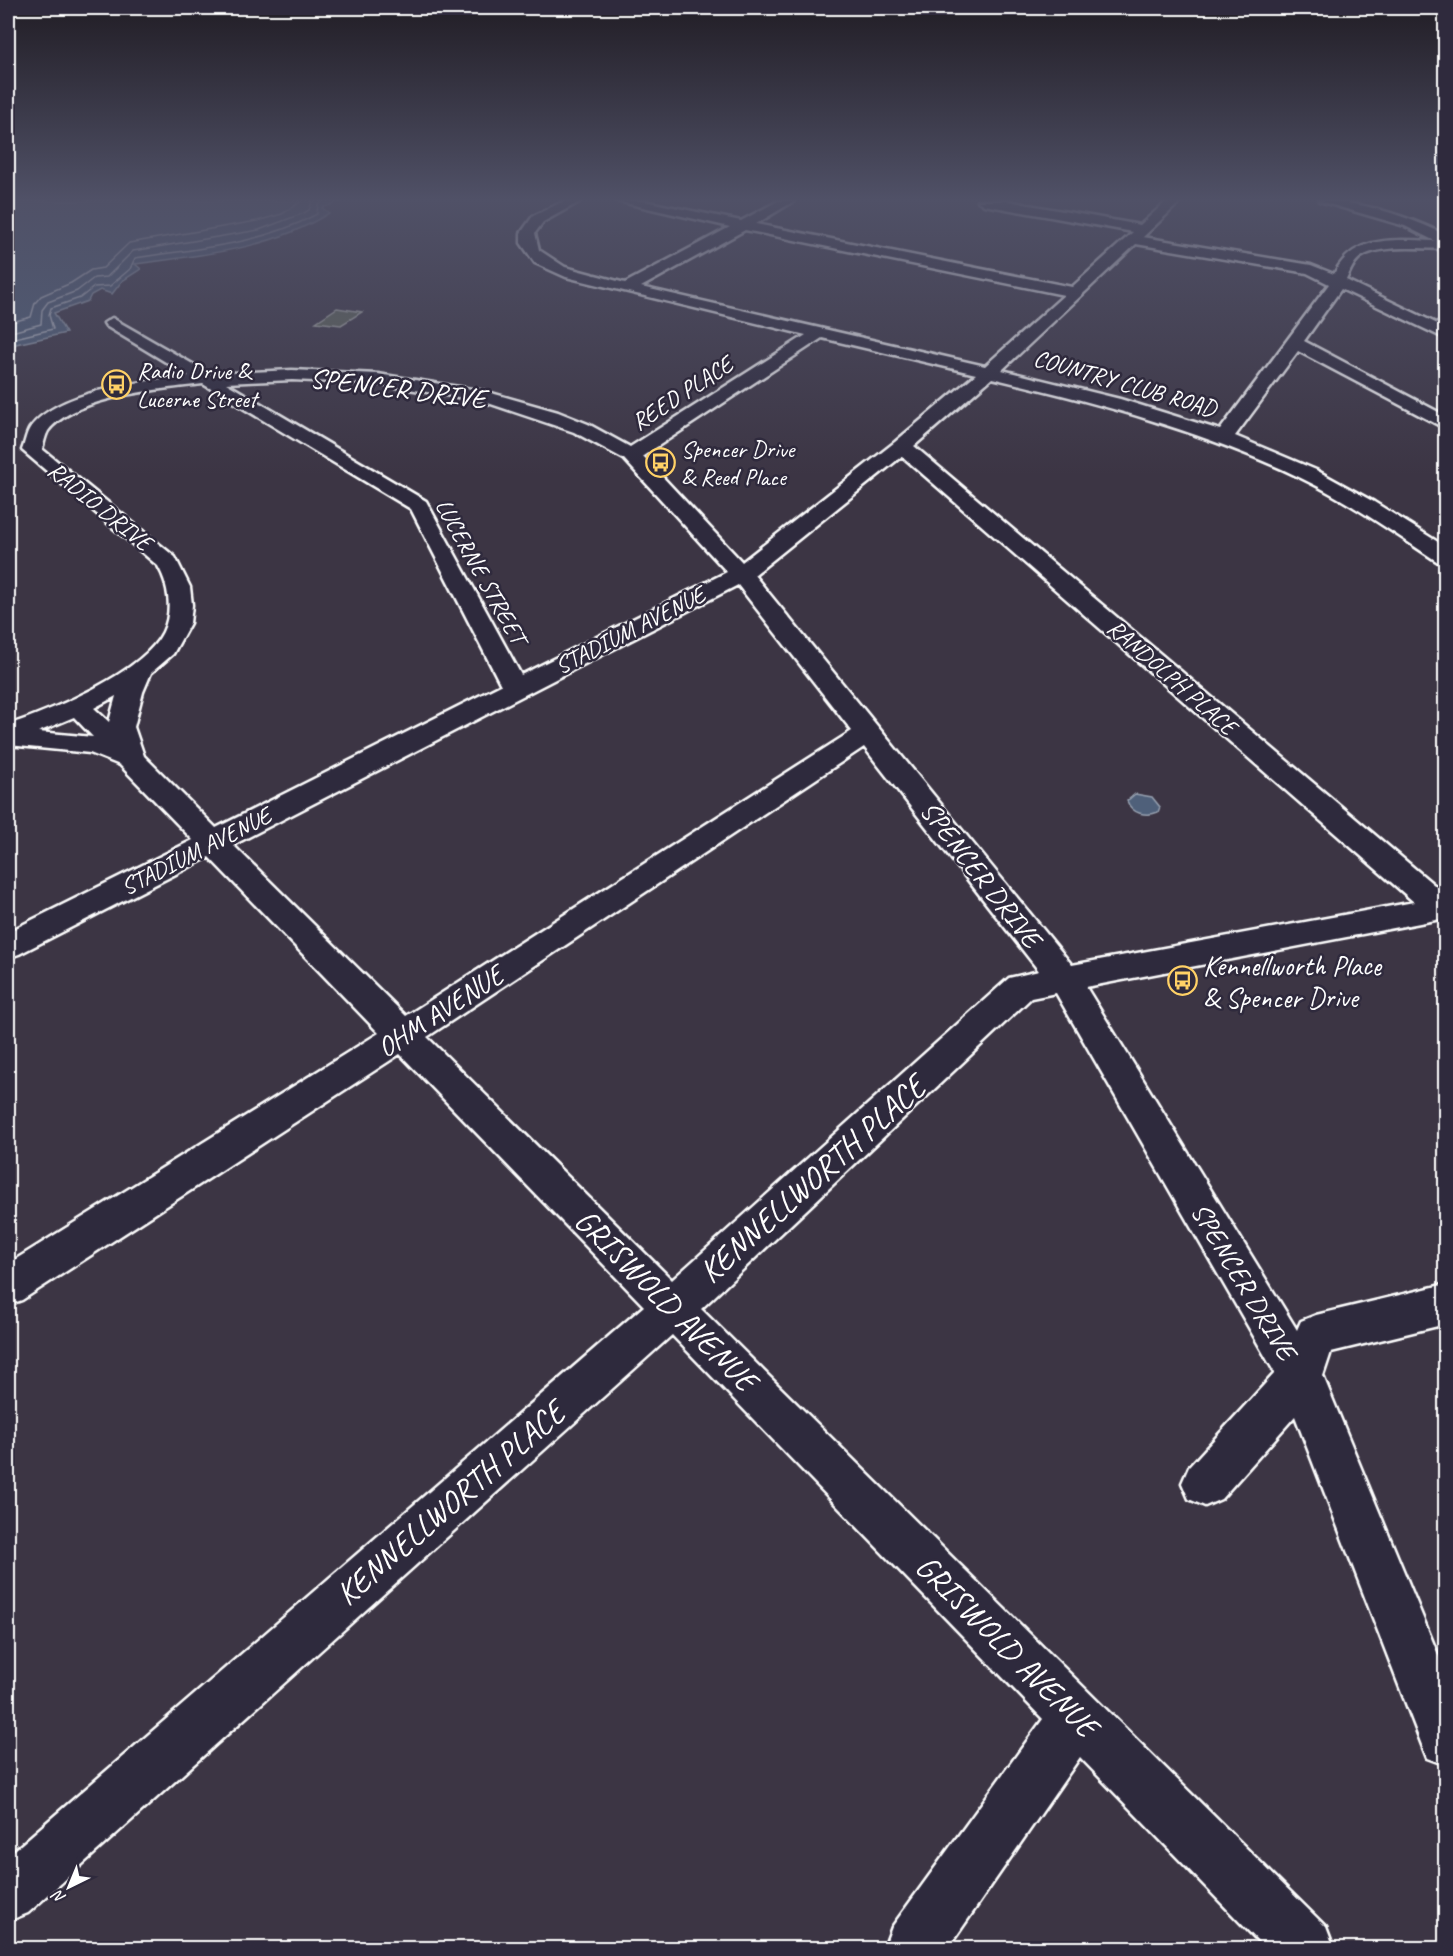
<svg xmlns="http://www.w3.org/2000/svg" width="1453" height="1956" viewBox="0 0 1453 1956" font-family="Caveat,sans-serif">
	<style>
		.green { fill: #616659; stroke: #b0b2ac; stroke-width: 1.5 }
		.water { fill: #50607a; stroke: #96a0af; stroke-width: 1.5 }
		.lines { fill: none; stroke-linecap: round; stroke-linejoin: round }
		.shore { stroke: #b9bfca; stroke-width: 1.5 }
		.minor-casing { stroke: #fff; stroke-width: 5 }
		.minor { fill: #2f2a3d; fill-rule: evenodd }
		.labels { text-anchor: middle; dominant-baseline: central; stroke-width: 5; stroke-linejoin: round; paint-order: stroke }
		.far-poi-label { font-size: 24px; fill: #fff; stroke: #2f2a3d; text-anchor: start }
		.far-street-label { font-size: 24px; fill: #fff; stroke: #2f2a3d }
		.street-label { font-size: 28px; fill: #fff; stroke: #2f2a3d }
		.poi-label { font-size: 28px; fill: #fff; stroke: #2f2a3d; text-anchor: start }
		.near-street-label { font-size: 33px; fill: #fff; stroke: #2f2a3d }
	</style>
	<rect width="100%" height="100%" fill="#3c3544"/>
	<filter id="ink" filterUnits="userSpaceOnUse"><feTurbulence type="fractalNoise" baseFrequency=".0167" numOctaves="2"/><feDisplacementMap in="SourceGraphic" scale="12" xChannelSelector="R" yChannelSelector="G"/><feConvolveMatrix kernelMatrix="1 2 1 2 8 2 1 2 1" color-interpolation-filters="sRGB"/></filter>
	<g filter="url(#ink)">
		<path class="green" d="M 337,308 L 362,312 L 341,325 L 316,322 Z"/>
		<g class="water">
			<path d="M 8,201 L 341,201 L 322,208 L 329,213 C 271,250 201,255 135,264 L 141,269 L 122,281 L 112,294 L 100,290 L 91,295 L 88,301 L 54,313 L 66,333 L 16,344 L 8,353 Z"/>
			<path d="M 1135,794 L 1152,797 L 1160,807 L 1158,812 C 1146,817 1132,814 1127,801 Z"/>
		</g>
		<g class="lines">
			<g class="shore">
				<path d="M 8,323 L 31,317 L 35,303 L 41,296 L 71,283 L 91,270 L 103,268 L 129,243 L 257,221 L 282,214 L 302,201"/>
				<path d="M 8,333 L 41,324 L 42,310 L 48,302 L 77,291 L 94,278 L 107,277 L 133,251 L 259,230 L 304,213 L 309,210 L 312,201"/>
				<path d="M 8,344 L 15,338 L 53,329 L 49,315 L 51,308 L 80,298 L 94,287 L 110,286 L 130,269 L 135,258 C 198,248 260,245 317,214 L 318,205 L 323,201"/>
			</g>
			<defs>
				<path id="minor" d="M 564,201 L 581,201 L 543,222 L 535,233 L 539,250 L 565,267 L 625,283 L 730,227 L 617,201 L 644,201 L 741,221 L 778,201 L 794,201 L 756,224 L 1072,287 L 1133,232 L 984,205 L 978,201 L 1008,201 L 1140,225 L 1167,201 L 1181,201 L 1143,237 L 1311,265 L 1334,274 C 1354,234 1395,240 1435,241 L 1405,226 L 1319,201 C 1362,201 1407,216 1446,235 L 1446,249 C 1424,249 1379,244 1361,257 C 1353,262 1350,272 1346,280 L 1446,328 L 1446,339 L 1341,289 L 1304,341 L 1446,416 L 1446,429 L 1298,351 L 1235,436 L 1316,470 L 1374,502 L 1446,547 L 1446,563 L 1438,562 C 1394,533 1349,501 1301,478 C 1203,431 1098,403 992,378 L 914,446 L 1446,895 L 1446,918 L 1086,987 L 1297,1330 L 1301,1321 L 1316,1315 L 1446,1284 L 1446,1324 L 1331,1352 L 1323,1376 L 1446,1674 L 1446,1765 L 1427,1758 L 1295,1416 L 1221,1499 L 1205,1506 L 1189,1499 L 1182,1483 L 1189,1467 L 1275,1373 L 1056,993 L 1031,998 L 701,1309 L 1326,1927 L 1334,1948 L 1265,1948 L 1080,1757 L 948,1948 L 884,1948 L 892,1927 L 1043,1719 L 672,1335 L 28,1913 L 8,1921 L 8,1856 L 644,1306 L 400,1054 L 22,1300 L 8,1305 L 8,1264 L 379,1033 L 209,857 L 19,954 L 8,958 L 8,932 L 193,840 L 120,765 L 90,753 L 8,745 L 8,725 C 50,711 143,673 163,632 C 173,611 169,585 158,566 L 22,450 C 25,443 26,434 30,428 C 58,390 145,381 189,376 L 106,326 L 104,323 L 112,318 L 210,374 L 292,370 L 378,374 L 484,391 L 558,412 L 588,424 L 630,447 L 806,335 L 566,277 L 535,263 L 521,243 L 521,233 L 533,216 ZM 745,230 L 1064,295 L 985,366 L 641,287 ZM 1136,244 L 1307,273 L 1329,284 L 1220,430 L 1120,399 L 1002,370 ZM 822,338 L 976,374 L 895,442 L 742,562 L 643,456 ZM 292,380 L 378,384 L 482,401 L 574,432 L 624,459 L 727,572 L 521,675 L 426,501 L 226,383 ZM 203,384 L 411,509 L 501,685 L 216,828 L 144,756 L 134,727 L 143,692 L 151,673 L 173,654 L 190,623 L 192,605 L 190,587 L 175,557 L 42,449 C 44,443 45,436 48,431 C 75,396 162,389 203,384 ZM 902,456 L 1414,902 L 1072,965 L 754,575 ZM 738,585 L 852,731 L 406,1016 L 233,845 ZM 116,696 L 109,722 L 94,708 ZM 74,717 L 93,737 L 38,732 ZM 864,747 L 1039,971 L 1009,978 L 672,1280 L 427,1037 Z"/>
			</defs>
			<use href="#minor" class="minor-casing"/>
			<use href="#minor" class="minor"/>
		</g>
	</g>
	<linearGradient id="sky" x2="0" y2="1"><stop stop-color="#211d25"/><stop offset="0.42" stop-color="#505167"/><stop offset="1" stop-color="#505167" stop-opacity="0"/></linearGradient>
	<rect width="1453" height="475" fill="url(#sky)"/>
	<defs>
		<symbol id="bus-ring" viewBox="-11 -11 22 22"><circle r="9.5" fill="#2f2a3d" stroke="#ffd166" stroke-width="1.5"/><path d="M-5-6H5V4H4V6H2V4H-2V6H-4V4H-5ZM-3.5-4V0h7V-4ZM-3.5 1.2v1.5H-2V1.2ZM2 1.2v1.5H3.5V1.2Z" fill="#ffd166"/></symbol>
	</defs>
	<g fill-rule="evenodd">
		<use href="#bus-ring" x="100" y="368" width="33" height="33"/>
		<use href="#bus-ring" x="644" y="446" width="33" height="33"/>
		<use href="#bus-ring" x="1166" y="964" width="33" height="33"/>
	</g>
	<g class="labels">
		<g class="far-poi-label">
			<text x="137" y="371">Radio Drive &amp;<tspan x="137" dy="28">Lucerne Street</tspan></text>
			<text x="681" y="449">Spencer Drive<tspan x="681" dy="28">&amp; Reed Place</tspan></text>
		</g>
		<g class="far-street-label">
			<text transform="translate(1125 383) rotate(16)">COUNTRY CLUB ROAD</text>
			<text transform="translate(682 393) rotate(-33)">REED PLACE</text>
			<text transform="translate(100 506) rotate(39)">RADIO DRIVE</text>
			<text transform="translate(481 571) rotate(61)">LUCERNE STREET</text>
			<text transform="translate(630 630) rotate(-27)">STADIUM AVENUE</text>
			<text transform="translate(1172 677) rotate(41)">RANDOLPH PLACE</text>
			<text transform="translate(196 851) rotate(-27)">STADIUM AVENUE</text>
		</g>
		<g class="street-label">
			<text transform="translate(398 388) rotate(7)">SPENCER DRIVE</text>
			<text transform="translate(981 874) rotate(52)">SPENCER DRIVE</text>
			<text transform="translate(440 1011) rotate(-33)">OHM AVENUE</text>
			<text transform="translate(1244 1281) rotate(59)">SPENCER DRIVE</text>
		</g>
		<g class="poi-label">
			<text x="1203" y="965">Kennellworth Place<tspan x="1203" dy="32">&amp; Spencer Drive</tspan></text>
		</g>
		<g class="near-street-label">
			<text transform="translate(812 1179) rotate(-42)">KENNELLWORTH PLACE</text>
			<text transform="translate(666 1300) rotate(45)">GRISWOLD AVENUE</text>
			<text transform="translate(450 1503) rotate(-41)">KENNELLWORTH PLACE</text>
			<text transform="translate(1007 1646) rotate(45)">GRISWOLD AVENUE</text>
		</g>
	</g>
	<rect width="1453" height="1956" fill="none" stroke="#2f2a3d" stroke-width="30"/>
	<rect x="15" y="15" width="1423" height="1926" fill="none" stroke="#fff" stroke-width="2" filter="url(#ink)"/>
	<g transform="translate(69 1887) rotate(223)" stroke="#2f2a3d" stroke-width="4.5" paint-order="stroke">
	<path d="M0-4.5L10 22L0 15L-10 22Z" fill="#ffffff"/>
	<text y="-9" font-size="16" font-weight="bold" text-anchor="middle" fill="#ffffff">N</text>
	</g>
</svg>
